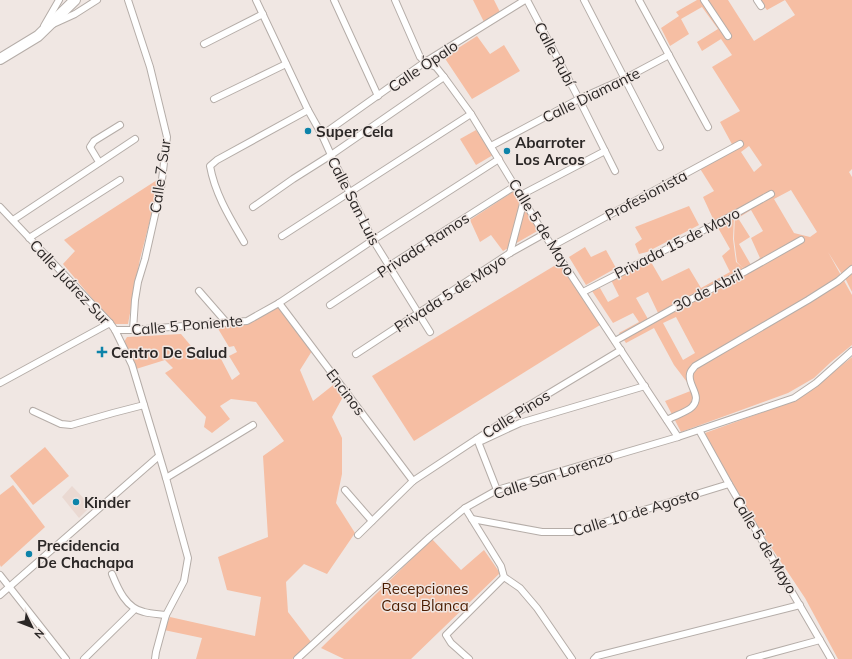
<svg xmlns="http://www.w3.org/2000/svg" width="852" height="659" viewBox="0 0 852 659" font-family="Mulish,sans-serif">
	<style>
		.built { fill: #ead9d2 }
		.green { fill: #f6bea3; fill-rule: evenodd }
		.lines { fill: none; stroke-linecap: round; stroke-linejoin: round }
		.street-casing { stroke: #b5ada8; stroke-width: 8 }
		.primary-casing { stroke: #b5ada8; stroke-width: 12 }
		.street { stroke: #fff; stroke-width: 6 }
		.primary { stroke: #fff; stroke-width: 10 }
		.poi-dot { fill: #0c83a9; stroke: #f0e7e3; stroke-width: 1.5 }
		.labels { text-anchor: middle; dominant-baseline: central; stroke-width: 3; stroke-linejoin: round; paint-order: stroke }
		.street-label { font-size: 15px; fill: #2b2726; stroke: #f0e7e3 }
		.poi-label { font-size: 15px; font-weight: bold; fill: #2b2726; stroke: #f0e7e3; text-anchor: start }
		.park-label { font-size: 15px; fill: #4a1c01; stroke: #f0e7e3 }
	</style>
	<rect width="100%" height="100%" fill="#f0e7e3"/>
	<path class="built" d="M 72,486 L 91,506 L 79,518 L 62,497 Z"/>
	<g class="green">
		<path d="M 473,0 L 494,0 L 501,14 L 485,24 Z"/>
		<path d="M 697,0 L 728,0 L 754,41 L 795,15 L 785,0 L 767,10 L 759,0 L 852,0 L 852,169 L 849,172 L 852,177 L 852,269 L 843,276 L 828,252 L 852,295 L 852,345 L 831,362 L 814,378 L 788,393 L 681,432 L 665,401 L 693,390 L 674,365 L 654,328 L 626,343 L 619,333 L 639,322 L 633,313 L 613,323 L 592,291 L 600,288 L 608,302 L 619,296 L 611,280 L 651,262 L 662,281 L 689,268 L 701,288 L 730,272 L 722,256 L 730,249 L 717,226 L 734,217 L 733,239 L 736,262 L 743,268 L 737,262 L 734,239 L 735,213 L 715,223 L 703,197 L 714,191 L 699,167 L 734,148 L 720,122 L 740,111 L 712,67 L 732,55 L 721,39 L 702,51 L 697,42 L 718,29 L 702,7 L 681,19 L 689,34 L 670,46 L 661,28 L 679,16 L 676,12 ZM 749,146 L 762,165 L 754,172 L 741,152 ZM 791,190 L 817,232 L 810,237 L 794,233 L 774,199 ZM 751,210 L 763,231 L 751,238 L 760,258 L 751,265 L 739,244 L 750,237 L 738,218 ZM 648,292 L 659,315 L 648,319 L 636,298 ZM 676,317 L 695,353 L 683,360 L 663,323 Z"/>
		<path d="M 477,36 L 490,54 L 504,45 L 520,71 L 472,99 L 444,57 Z"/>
		<path d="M 476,130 L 493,155 L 476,165 L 460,139 Z"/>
		<path d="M 157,180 L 155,201 L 140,259 L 128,324 L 115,324 L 111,321 L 63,264 L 75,251 L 64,240 Z"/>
		<path d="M 514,191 L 539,230 L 503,251 L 491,235 L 480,242 L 470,220 Z"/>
		<path d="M 689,206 L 699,225 L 647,252 L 639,254 L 635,244 L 642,239 L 635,227 Z"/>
		<path d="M 585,247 L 591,257 L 606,250 L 616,268 L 586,285 L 569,257 Z"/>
		<path d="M 559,263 L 600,325 L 414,441 L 372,376 Z"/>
		<path d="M 852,273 L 852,292 L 845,278 Z"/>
		<path d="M 279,306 L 312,351 L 300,370 L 313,401 L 337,382 L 345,393 L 332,417 L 342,438 L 342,474 L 336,503 L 355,533 L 327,574 L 304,564 L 286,582 L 288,612 L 311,642 L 292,659 L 196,659 L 202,638 L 164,630 L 170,617 L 255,636 L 261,597 L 227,590 L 218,557 L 268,537 L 263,456 L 284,441 L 256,402 L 231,399 L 220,406 L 230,419 L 212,433 L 204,427 L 206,417 L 165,373 L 173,368 L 165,360 L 136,369 L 124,342 L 127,337 L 181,334 L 202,359 L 219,355 L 232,380 L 240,374 L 229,356 L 237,352 L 234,346 L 229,347 L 217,327 L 249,324 Z"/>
		<path d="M 852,357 L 852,659 L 838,659 L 805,598 L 729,484 L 705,433 L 794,401 L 817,385 Z"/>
		<path d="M 45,447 L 69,476 L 33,505 L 10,476 Z"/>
		<path d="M 13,485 L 45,527 L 1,567 L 0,565 L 0,495 Z"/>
		<path d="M 432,539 L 461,570 L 484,550 L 500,573 L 411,659 L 344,659 L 321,648 Z"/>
	</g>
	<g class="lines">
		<defs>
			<g id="street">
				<path d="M 128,0 L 150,67 L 167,137 L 161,188 L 145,259 L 138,282 L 135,300 L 133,330"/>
				<path d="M 256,0 L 308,110 L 322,135 L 331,155 L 373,240 L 430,332"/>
				<path d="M 334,0 L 378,96"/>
				<path d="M 395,0 L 420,57 L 425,62 L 436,67 L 444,77 L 471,114 L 544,234 L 678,437"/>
				<path d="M 527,0 L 579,99 L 615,171"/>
				<path d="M 584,0 L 660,147"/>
				<path d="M 639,0 L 708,127"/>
				<path d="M 704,0 L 728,36"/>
				<path d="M 757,0 L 761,6"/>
				<path d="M 53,24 L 75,14 L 97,0"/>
				<path d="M 44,26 L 59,0"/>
				<path d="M 204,44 L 263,14"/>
				<path d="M 214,99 L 286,64"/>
				<path d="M 322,135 L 425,62 L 525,0"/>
				<path d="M 491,146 L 579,99 L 624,79 L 669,55"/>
				<path d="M 99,162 L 90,147 L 94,141 L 120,125"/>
				<path d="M 521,195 L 605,151"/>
				<path d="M 0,207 L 110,323 L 115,330 L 132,365 L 166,478 L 188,558 L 184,581 L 166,615 L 156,652 L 155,659"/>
				<path d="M 253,207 L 293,179 L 331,155 L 444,77"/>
				<path d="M 13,220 L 135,139"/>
				<path d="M 282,236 L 471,114"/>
				<path d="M 29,238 L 120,180"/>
				<path d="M 244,242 C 230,218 215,194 210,166 L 217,160 L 308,110"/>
				<path d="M 552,246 L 740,144"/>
				<path d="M 510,253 L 524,200"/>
				<path d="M 199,291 L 226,322"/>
				<path d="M 583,292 L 735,214 L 771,194"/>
				<path d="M 279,303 L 413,481"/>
				<path d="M 330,305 L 389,266 L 515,186"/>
				<path d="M 115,330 L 133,330 L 247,321 L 279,303 L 373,240 L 499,159"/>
				<path d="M 615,341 L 674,308 L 746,271 L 801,240"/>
				<path d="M 356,354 L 510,253 L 544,234"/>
				<path d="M 0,383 L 110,323"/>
				<path d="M 33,411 L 61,424 L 71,425 L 113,413 L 144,405"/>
				<path d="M 667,420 C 674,416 687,412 692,407 C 703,396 687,385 690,374 C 690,371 693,369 695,366 L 808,300 L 838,281 L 852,269"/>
				<path d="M 699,430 L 729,484 L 831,659"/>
				<path d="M 477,439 L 497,490"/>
				<path d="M 479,442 L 520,423 L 645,386"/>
				<path d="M 166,478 L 253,425"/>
				<path d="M 345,490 L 372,521"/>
				<path d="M 465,508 L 501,566 L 504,577 L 520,588 L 537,608 L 572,659"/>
				<path d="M 472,519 L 542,532 L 572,532 L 729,484"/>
				<path d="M 358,535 L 413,481 L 513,415 L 621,350"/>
				<path d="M 112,574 C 118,589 126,608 144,612 C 151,614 159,614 166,615"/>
				<path d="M 0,575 L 66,659"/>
				<path d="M 0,595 L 159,456"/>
				<path d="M 84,659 L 135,609"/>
				<path d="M 297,659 L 430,537 L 465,508 L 497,490 L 678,437 L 794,398 L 816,383 L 852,351"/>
				<path d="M 469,659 L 451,643 L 446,635 L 504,577"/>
				<path d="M 594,659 L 597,656 L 800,605"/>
				<path d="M 750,659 L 820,640"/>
			</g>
			<path id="primary" d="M 0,59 L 38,36 L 75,0"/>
		</defs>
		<use href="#street" class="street-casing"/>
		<use href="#primary" class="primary-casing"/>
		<use href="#street" class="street"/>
		<use href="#primary" class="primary"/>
	</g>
	<g class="poi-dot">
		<circle cx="308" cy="131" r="4"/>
		<circle cx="507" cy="151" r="4"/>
		<path d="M100 346h4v4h4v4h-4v4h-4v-4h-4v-4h4z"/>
		<circle cx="76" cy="502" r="4"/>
		<circle cx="29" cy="554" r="4"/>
	</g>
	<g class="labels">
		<g class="street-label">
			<text transform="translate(555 54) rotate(62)">Calle Rubí</text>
			<text transform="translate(423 66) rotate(-34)">Calle Ópalo</text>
			<text transform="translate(591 95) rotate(-26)">Calle Diamante</text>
			<text transform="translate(160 176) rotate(-82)">Calle 7 Sur</text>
			<text transform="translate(646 195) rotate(-28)">Profesionista</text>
			<text transform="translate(354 201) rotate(63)">Calle San Luis</text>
			<text transform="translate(542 227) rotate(58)">Calle 5 de Mayo</text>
			<text transform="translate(677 243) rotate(-27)">Privada 15 de Mayo</text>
			<text transform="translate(423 245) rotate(-33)">Privada Ramos</text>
			<text transform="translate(70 282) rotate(47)">Calle Juárez Sur</text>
			<text transform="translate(708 290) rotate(-27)">30 de Abril</text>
			<text transform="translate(450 293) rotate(-33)">Privada 5 de Mayo</text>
			<text transform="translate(187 325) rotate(-5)">Calle 5 Poniente</text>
			<text transform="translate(346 392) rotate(53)">Encinos</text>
			<text transform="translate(516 414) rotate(-32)">Calle Pinos</text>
			<text transform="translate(553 475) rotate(-18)">Calle San Lorenzo</text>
			<text transform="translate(636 512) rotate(-17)">Calle 10 de Agosto</text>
			<text transform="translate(765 545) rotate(59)">Calle 5 de Mayo</text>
		</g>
		<g class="poi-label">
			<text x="316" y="131">Super Cela</text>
			<text x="515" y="142">Abarroter<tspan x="515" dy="17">Los Arcos</tspan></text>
			<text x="111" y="352">Centro De Salud</text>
			<text x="84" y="502">Kinder</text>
			<text x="37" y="545">Precidencia<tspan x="37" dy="17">De Chachapa</tspan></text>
		</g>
		<g class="park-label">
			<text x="425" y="588">Recepciones<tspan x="425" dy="17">Casa Blanca</tspan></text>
		</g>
	</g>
	<g transform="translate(32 627) rotate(133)" stroke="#f0e7e3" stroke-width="3" paint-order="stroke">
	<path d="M0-3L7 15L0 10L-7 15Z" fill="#2b2726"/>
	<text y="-6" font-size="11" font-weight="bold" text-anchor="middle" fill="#2b2726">N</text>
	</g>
</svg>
